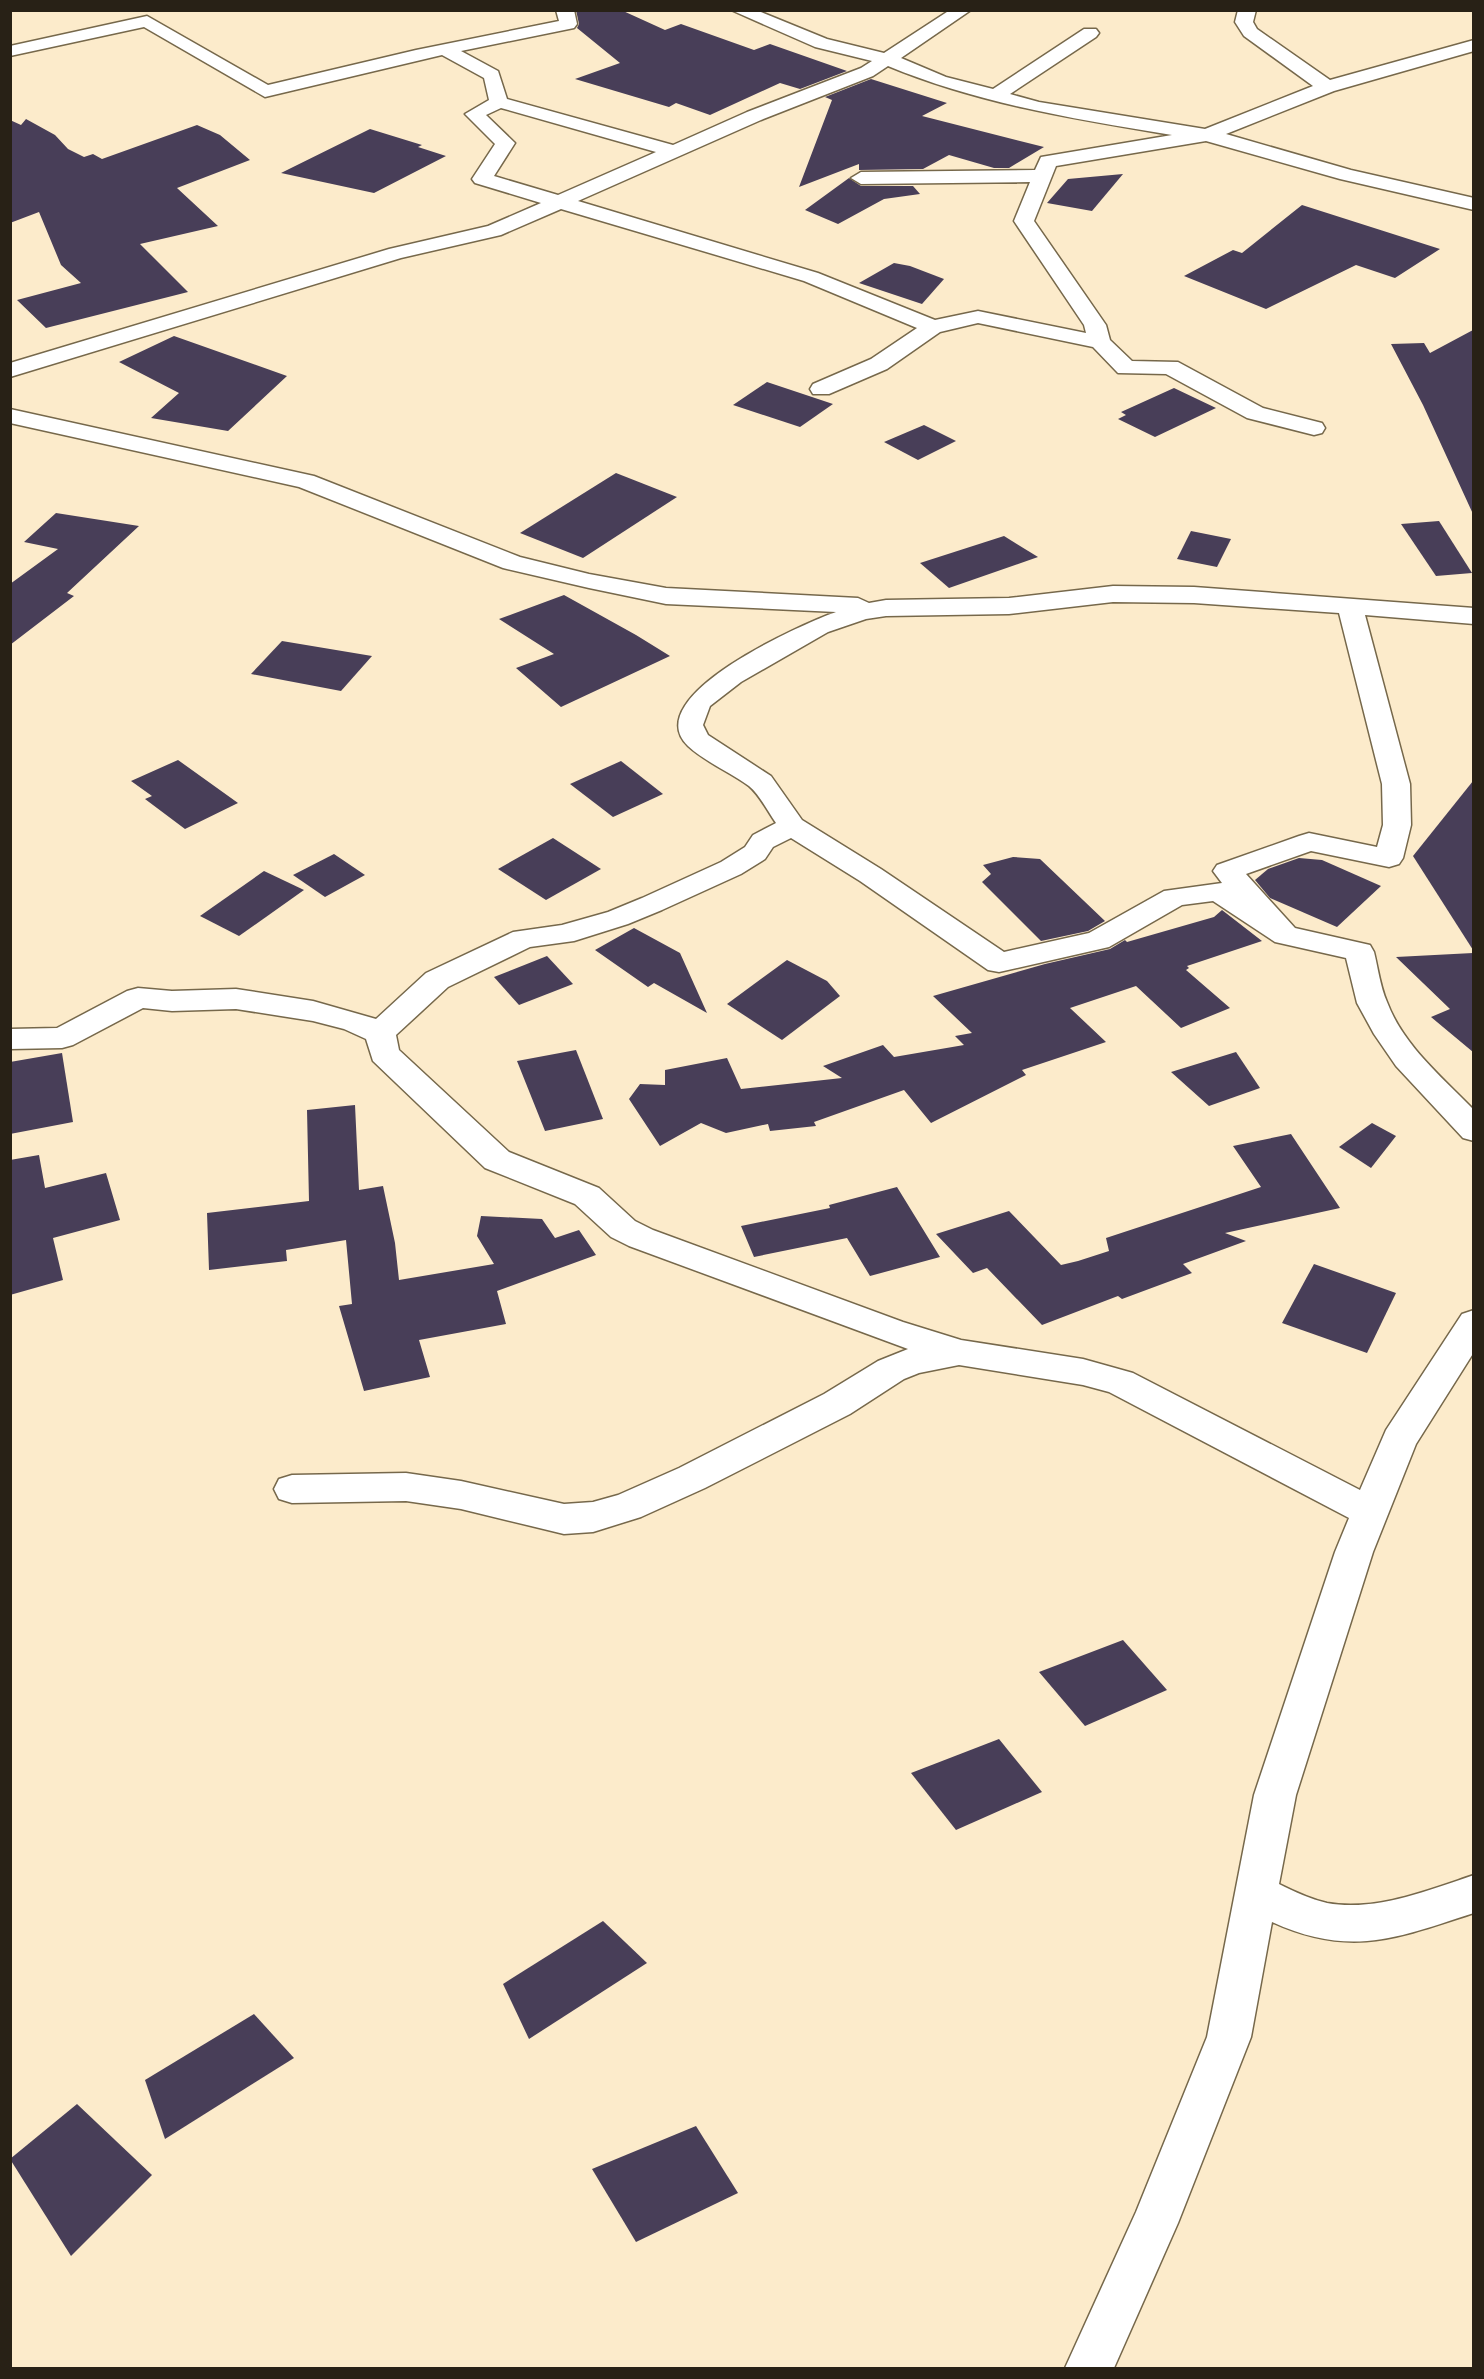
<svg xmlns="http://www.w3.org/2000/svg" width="1484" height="2379" viewBox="0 0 1484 2379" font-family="'Sofia Sans Condensed',sans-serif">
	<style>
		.building { fill: #483e58 }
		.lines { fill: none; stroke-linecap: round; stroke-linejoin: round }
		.minor-casing { stroke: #76684b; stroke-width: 3 }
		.minor { fill: #fff; fill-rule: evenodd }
	</style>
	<rect width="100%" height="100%" fill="#fcebcb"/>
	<g class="building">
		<path d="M 576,10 L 621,10 L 665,30 L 681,24 L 754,50 L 770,44 L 847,71 L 800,89 L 780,83 L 710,115 L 676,103 L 669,107 L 575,79 L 620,63 L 577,28 L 579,24 Z"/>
		<path d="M 871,79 L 947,103 L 922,116 L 1044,147 L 1009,168 L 994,168 L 949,155 L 923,169 L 859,170 L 859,164 L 799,187 L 832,100 L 825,97 Z"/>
		<path d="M 26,119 L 55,135 L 68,149 L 84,157 L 93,154 L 102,159 L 197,125 L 220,135 L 250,160 L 177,188 L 218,226 L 140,244 L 188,292 L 46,328 L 17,300 L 81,283 L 61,265 L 39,212 L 10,223 L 10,120 L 21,125 Z"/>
		<path d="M 370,129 L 422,145 L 418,147 L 446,156 L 374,193 L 281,173 Z"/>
		<path d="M 1123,174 L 1092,211 L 1047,203 L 1068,179 Z"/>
		<path d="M 849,178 L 861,186 L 913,186 L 920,194 L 884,199 L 838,224 L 805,210 Z"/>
		<path d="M 1302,205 L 1440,249 L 1395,278 L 1356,265 L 1266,309 L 1184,276 L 1233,250 L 1242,253 Z"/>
		<path d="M 894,263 L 910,266 L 944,279 L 922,304 L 859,283 Z"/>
		<path d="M 1473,330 L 1473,514 L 1423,405 L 1391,344 L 1424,343 L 1430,353 Z"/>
		<path d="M 174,336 L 287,376 L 228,431 L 151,418 L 179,393 L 119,362 Z"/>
		<path d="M 767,382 L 833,404 L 800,427 L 733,405 Z"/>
		<path d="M 1174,388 L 1216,408 L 1155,437 L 1118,419 L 1126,415 L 1121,412 Z"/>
		<path d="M 924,425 L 956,441 L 918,460 L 884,442 Z"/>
		<path d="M 616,473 L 677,497 L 583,558 L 520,533 Z"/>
		<path d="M 56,513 L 139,526 L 67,593 L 74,596 L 10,645 L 10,584 L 58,549 L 24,542 Z"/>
		<path d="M 1439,521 L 1472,573 L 1436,576 L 1401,524 Z"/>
		<path d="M 1191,531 L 1231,539 L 1217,567 L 1177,559 Z"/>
		<path d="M 1004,536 L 1038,557 L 949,588 L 920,563 Z"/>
		<path d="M 564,595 L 636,635 L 670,656 L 561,707 L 516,668 L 554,654 L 499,619 Z"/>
		<path d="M 282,641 L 372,656 L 341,691 L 251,674 Z"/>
		<path d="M 178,760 L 238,803 L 185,829 L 145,799 L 152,796 L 131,781 Z"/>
		<path d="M 621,761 L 663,794 L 613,817 L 570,784 Z"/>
		<path d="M 1473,781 L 1473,950 L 1413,856 Z"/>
		<path d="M 553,838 L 601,869 L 546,900 L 498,869 Z"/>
		<path d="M 334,854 L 365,875 L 325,897 L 293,875 Z"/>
		<path d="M 1013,857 L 1040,859 L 1105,921 L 1088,931 L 1041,941 L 982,882 L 991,874 L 983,865 Z"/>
		<path d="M 1299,858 L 1322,860 L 1381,886 L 1337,927 L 1270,898 L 1255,880 L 1268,869 Z"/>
		<path d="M 264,871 L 304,890 L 239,936 L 200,916 Z"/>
		<path d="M 1222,910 L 1262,941 L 1187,966 L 1189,968 L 1186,970 L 1230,1008 L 1181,1028 L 1136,986 L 1070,1008 L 1106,1042 L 1022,1070 L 1026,1075 L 931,1123 L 904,1090 L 814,1122 L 816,1126 L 770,1131 L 768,1124 L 726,1133 L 701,1123 L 660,1146 L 629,1099 L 640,1084 L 665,1085 L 665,1070 L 727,1058 L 741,1089 L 842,1078 L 823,1066 L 883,1045 L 894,1057 L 964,1045 L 955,1036 L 972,1033 L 933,996 L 1045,964 L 1110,949 L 1125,940 L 1127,942 L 1214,917 Z"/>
		<path d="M 634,928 L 680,953 L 707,1013 L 654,983 L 648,987 L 595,950 Z"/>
		<path d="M 1473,953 L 1473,1052 L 1431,1017 L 1450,1009 L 1396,957 Z"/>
		<path d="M 547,956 L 573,984 L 519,1005 L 494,977 Z"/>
		<path d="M 787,960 L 827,981 L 840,996 L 782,1040 L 727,1004 Z"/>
		<path d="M 576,1050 L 603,1119 L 545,1131 L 517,1061 Z"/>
		<path d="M 1236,1052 L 1260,1088 L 1209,1106 L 1171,1072 Z"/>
		<path d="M 62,1053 L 73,1122 L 10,1134 L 10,1062 Z"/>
		<path d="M 355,1105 L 359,1190 L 383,1186 L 395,1243 L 399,1280 L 494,1264 L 477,1236 L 481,1216 L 542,1219 L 555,1238 L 579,1230 L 596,1255 L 497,1291 L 506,1324 L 419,1340 L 430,1377 L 364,1391 L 339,1306 L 352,1304 L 346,1240 L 286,1250 L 287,1261 L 209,1270 L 207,1213 L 309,1201 L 307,1110 Z"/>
		<path d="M 1372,1123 L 1396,1136 L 1371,1168 L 1339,1147 Z"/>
		<path d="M 1291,1134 L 1340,1208 L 1225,1233 L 1246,1241 L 1183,1264 L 1192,1273 L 1122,1299 L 1118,1296 L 1042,1325 L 987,1268 L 973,1273 L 936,1234 L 1009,1211 L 1061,1265 L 1078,1261 L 1109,1251 L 1106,1238 L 1261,1187 L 1233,1146 Z"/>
		<path d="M 39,1155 L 45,1188 L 106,1173 L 120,1220 L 53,1238 L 63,1280 L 10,1295 L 10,1160 Z"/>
		<path d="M 897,1187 L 940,1257 L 870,1276 L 847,1238 L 754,1257 L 741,1226 L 830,1208 L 829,1205 Z"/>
		<path d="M 1314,1264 L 1396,1293 L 1367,1353 L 1282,1323 Z"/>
		<path d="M 1123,1640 L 1167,1690 L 1085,1726 L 1039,1672 Z"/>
		<path d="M 999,1739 L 1042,1792 L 956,1830 L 911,1773 Z"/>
		<path d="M 603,1921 L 647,1963 L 529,2039 L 503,1984 Z"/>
		<path d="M 254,2014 L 294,2058 L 165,2139 L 145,2080 Z"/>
		<path d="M 77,2104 L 152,2175 L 71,2256 L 10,2159 Z"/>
		<path d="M 696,2126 L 738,2193 L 636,2242 L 592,2169 Z"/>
	</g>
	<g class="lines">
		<defs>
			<g id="minor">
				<path d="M 556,10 L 574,10 L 577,24 L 574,28 L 461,51 L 498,71 L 507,99 L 673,145 L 747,112 L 861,68 L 872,61 L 815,47 L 731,10 L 756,10 L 827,39 L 884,53 L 950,10 L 971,10 L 901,58 L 946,77 L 993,89 L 1084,29 L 1096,29 L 1099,33 L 1096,37 L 1010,94 L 1039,102 L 1205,129 L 1313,86 L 1244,36 L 1235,22 L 1238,10 L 1256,10 L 1253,22 L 1257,29 L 1330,80 L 1474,40 L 1474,51 L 1334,91 L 1226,134 L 1351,170 L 1474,198 L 1474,210 L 1340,179 L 1206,141 L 1056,166 L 1034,221 L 1106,325 L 1110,340 L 1132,361 L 1178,362 L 1263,408 L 1322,423 L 1325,428 L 1322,433 L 1314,435 L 1247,418 L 1166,374 L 1118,373 L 1093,347 L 978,323 L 940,332 L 887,369 L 829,394 L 813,394 L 810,389 L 813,384 L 871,359 L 917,328 L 804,281 L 561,209 L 501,235 L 401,258 L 10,377 L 10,363 L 389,249 L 488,226 L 541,203 L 475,183 L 472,179 L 495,144 L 465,114 L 489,100 L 484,78 L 442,55 L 265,97 L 144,27 L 10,56 L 10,46 L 147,16 L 268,85 L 416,50 L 559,21 ZM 888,66 C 980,104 1075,119 1172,135 L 1041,157 L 1035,170 L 861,172 L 851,178 L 861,184 L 1030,182 L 1014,221 L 1084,325 L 1086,333 L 978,311 L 935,320 L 818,273 L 578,201 L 761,120 L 873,76 ZM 501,108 L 656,152 L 558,195 L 494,176 L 515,143 L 486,115 Z"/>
				<path d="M 10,409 L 314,476 L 520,557 L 589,574 L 666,588 L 858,598 L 869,603 L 886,600 L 1009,598 L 1113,586 L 1194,587 L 1474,608 L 1474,624 L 1365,615 L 1410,784 L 1411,825 L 1403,858 L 1399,864 L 1389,867 L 1311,851 L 1246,874 L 1295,928 L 1370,945 L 1374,952 C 1378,968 1380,986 1387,1002 C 1403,1045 1442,1077 1474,1110 L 1474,1141 L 1463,1138 L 1396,1066 L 1374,1034 L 1357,1003 L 1346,958 L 1275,942 L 1213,901 L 1182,905 L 1109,947 L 999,972 L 988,970 L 860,881 L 791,838 L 773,847 L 765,859 L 741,874 L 662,910 L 628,924 L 574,941 L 530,947 L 448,987 L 396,1035 L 399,1050 L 509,1152 L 599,1188 L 635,1221 L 653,1230 L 903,1322 L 961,1340 L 1083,1359 L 1133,1373 L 1360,1490 L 1386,1430 L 1462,1314 L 1474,1310 L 1474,1352 L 1416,1444 L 1373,1552 L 1296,1795 L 1279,1884 C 1295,1892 1310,1899 1327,1903 C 1375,1912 1429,1890 1474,1875 L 1474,1913 C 1396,1938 1351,1958 1272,1922 L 1251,2037 L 1178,2223 L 1114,2368 L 1065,2368 L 1136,2212 L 1207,2037 L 1254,1795 L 1335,1552 L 1349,1518 L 1109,1392 L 1083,1385 L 959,1365 L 919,1373 L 904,1379 L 850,1414 L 705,1488 L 641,1517 L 593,1532 L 564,1534 L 461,1509 L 406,1501 L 292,1503 L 279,1499 L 274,1489 L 279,1479 L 292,1475 L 406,1473 L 461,1481 L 564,1504 L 593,1502 L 618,1495 L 679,1468 L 824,1394 L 878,1361 L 908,1349 L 629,1246 L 611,1237 L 575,1204 L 485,1168 L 373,1061 L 366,1039 L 344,1029 L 313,1021 L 236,1009 L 172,1011 L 143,1008 L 73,1045 L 62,1048 L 10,1049 L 10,1029 L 57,1028 L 127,991 L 138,988 L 172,991 L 236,989 L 313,1001 L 376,1019 L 426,973 L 513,932 L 562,925 L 608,912 L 642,898 L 721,862 L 745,847 L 753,835 L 776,823 C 768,812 760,795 749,786 C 730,772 705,762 688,746 C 637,697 802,624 836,612 L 666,604 L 589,588 L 503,568 L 299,487 L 10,423 ZM 1113,602 L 1194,603 L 1339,613 L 1382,784 L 1383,825 L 1377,847 L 1309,833 L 1299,836 L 1217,865 L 1213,871 L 1222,883 L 1164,891 L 1089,933 L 1004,952 L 881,869 L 802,820 L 771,776 L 708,735 L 703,725 L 710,706 L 741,682 L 828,632 L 866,619 L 886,616 L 1009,614 Z"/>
			</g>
		</defs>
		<use href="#minor" class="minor-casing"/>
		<use href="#minor" class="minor"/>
	</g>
	<rect width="1484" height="2379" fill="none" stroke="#282116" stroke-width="24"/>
</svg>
